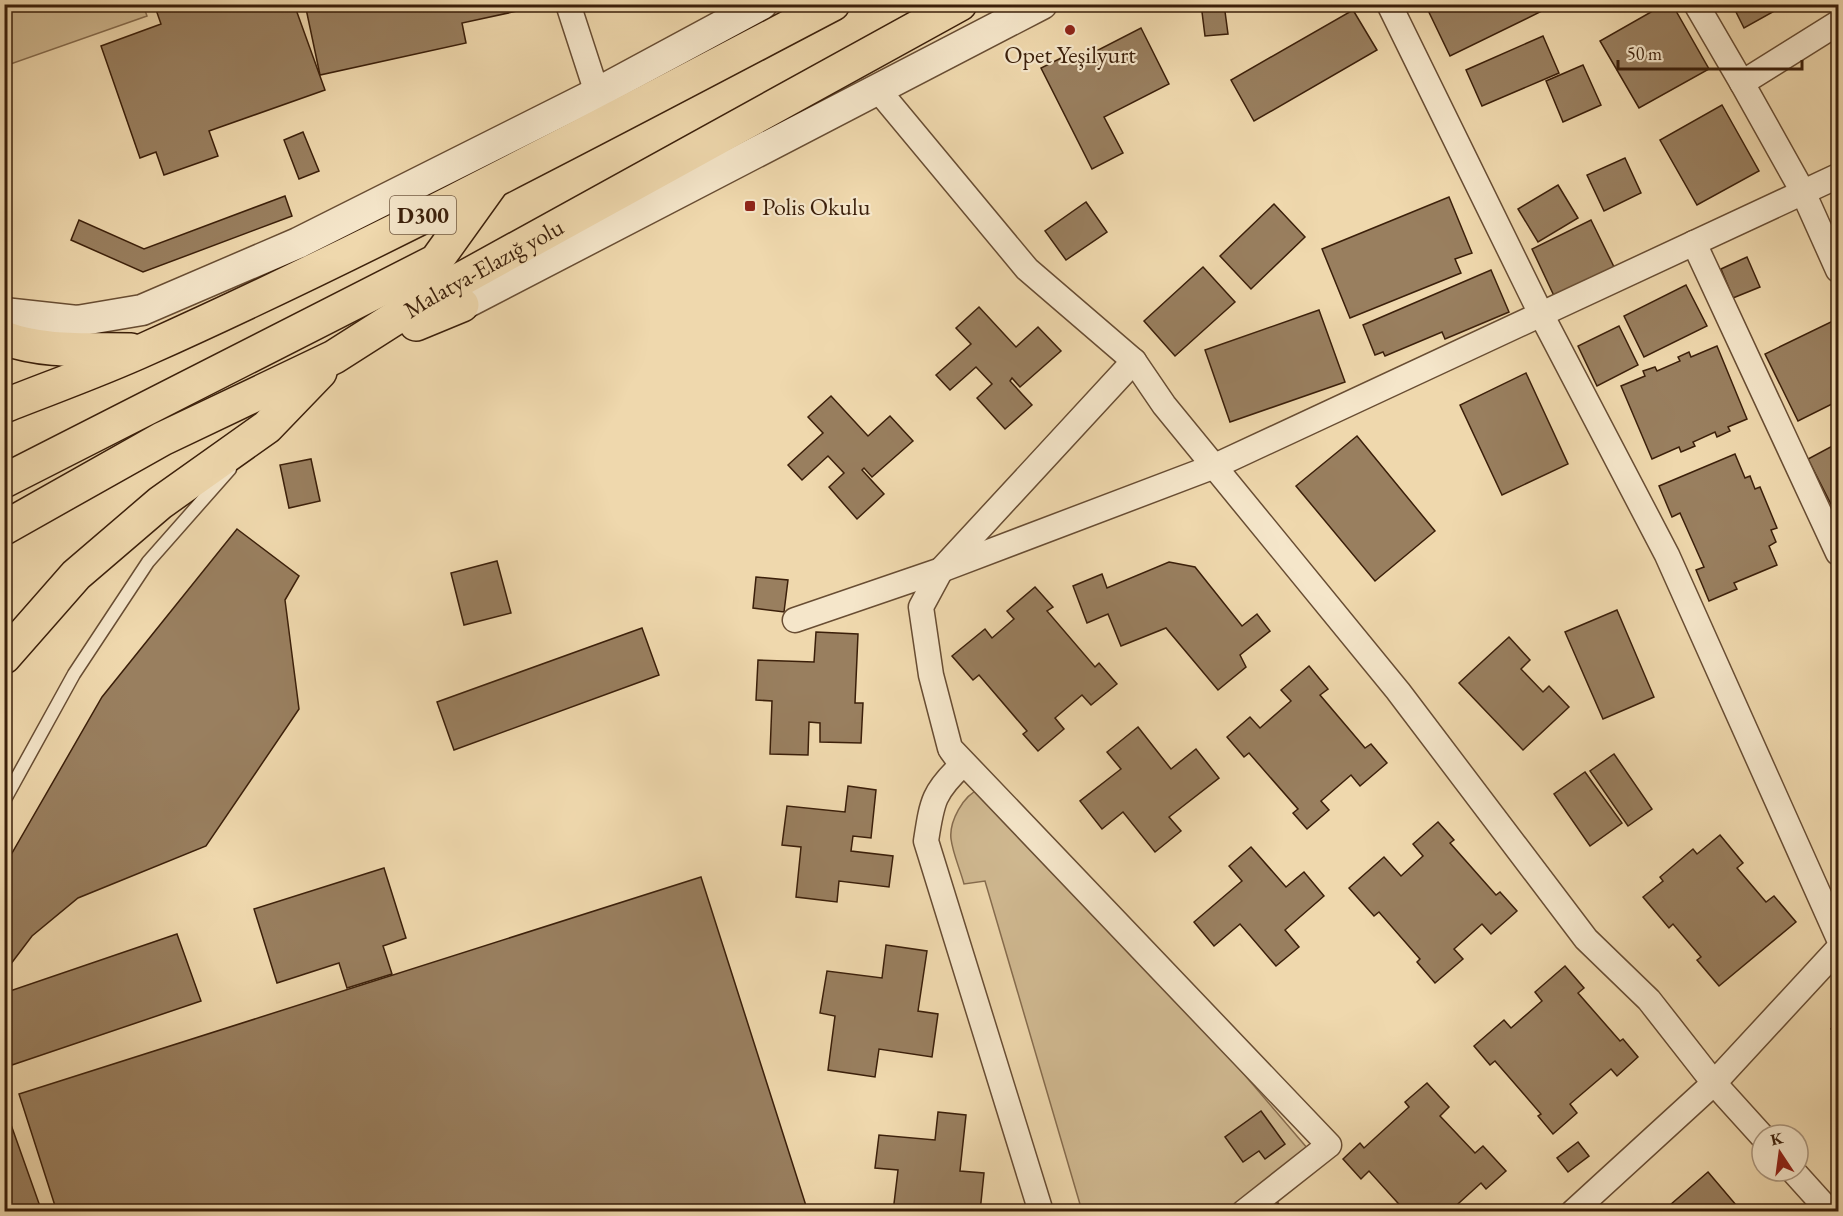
<svg xmlns="http://www.w3.org/2000/svg" width="1843" height="1216" viewBox="0 0 1843 1216" font-family="'EB Garamond',serif">
	<style>
		.green { fill: #d0b991; stroke: #866c4e; stroke-width: 1.5 }
		.building { fill: #997f5f; stroke: #3b1f0a; stroke-width: 1.5 }
		.lines { fill: none; stroke-linecap: round; stroke-linejoin: round }
		.service-casing { stroke: #684d33; stroke-width: 15 }
		.minor-casing { stroke: #684d33; stroke-width: 27 }
		.tertiary-casing { stroke: #684d33; stroke-width: 33 }
		.trunk-casing { stroke: #3b1f0a; stroke-width: 36 }
		.service { stroke: #f5e6ca; stroke-width: 12 }
		.minor { stroke: #f5e6ca; stroke-width: 24 }
		.tertiary { stroke: #f5e6ca; stroke-width: 30 }
		.trunk { stroke: #efd8ad; stroke-width: 33 }
		.poi-dot { fill: #8f2418; stroke: #f5e6ca; stroke-width: 2 }
		.labels { text-anchor: middle; dominant-baseline: central; stroke-width: 4.5; stroke-linejoin: round; paint-order: stroke }
		.shield { fill: #f5e6ca; stroke: #735b44; stroke-width: 1.5 }
		.shield-label { font-size: 22px; font-weight: bold; fill: #3b1f0a }
		.poi-label { font-size: 24px; fill: #3b1f0a; stroke: #f5e6ca }
		.street-label { font-size: 24px; fill: #3b1f0a; stroke: #f5e6ca }
	</style>
	<rect width="100%" height="100%" fill="#efd8ad"/>
	<filter id="stains"><feTurbulence type="fractalNoise" baseFrequency=".00333" numOctaves="4"/><feColorMatrix values="0 0 0 0 .2 0 0 0 0 .09 0 0 0 0 .02 0 0 0 .5 -.17"/></filter>
	<radialGradient id="worn" r=".72"><stop offset=".6" stop-color="#630" stop-opacity="0"/><stop offset="1" stop-color="#630" stop-opacity=".3"/></radialGradient>
	<g class="green">
		<path d="M 4,5 L 143,5 L 147,16 L 5,66 Z"/>
		<path d="M 999,788 L 1308,1149 L 1236,1211 L 1082,1211 L 985,881 L 964,884 C 960,869 953,854 951,839 C 949,822 963,795 980,789 C 985,787 993,789 999,788 Z"/>
	</g>
	<g class="building">
		<path d="M 154,4 L 294,4 L 325,90 L 209,131 L 218,156 L 164,175 L 156,152 L 140,158 L 101,46 L 161,24 Z"/>
		<path d="M 305,4 L 536,4 L 536,7 L 462,23 L 466,43 L 320,75 Z"/>
		<path d="M 1201,4 L 1224,4 L 1228,34 L 1205,36 Z"/>
		<path d="M 1425,4 L 1538,4 L 1542,11 L 1450,56 Z"/>
		<path d="M 1665,4 L 1672,4 L 1709,69 L 1639,108 L 1600,41 Z"/>
		<path d="M 1732,4 L 1787,4 L 1744,28 Z"/>
		<path d="M 1353,10 L 1377,50 L 1254,121 L 1231,80 Z"/>
		<path d="M 1141,28 L 1169,84 L 1104,117 L 1123,153 L 1092,169 L 1041,68 L 1069,54 L 1073,63 Z"/>
		<path d="M 1543,36 L 1559,73 L 1482,106 L 1466,70 Z"/>
		<path d="M 1583,65 L 1601,105 L 1563,122 L 1546,81 Z"/>
		<path d="M 1722,105 L 1759,171 L 1697,205 L 1660,140 Z"/>
		<path d="M 303,132 L 319,171 L 299,179 L 284,140 Z"/>
		<path d="M 1625,158 L 1641,193 L 1604,211 L 1587,175 Z"/>
		<path d="M 1558,185 L 1578,218 L 1538,242 L 1518,209 Z"/>
		<path d="M 285,196 L 292,216 L 143,272 L 71,240 L 79,220 L 144,249 Z"/>
		<path d="M 1449,197 L 1472,253 L 1455,259 L 1461,273 L 1350,318 L 1322,249 Z"/>
		<path d="M 1086,202 L 1107,232 L 1066,260 L 1045,231 Z"/>
		<path d="M 1274,204 L 1305,237 L 1251,289 L 1220,256 Z"/>
		<path d="M 1591,220 L 1616,271 L 1556,300 L 1532,249 Z"/>
		<path d="M 1747,257 L 1760,287 L 1733,298 L 1721,269 Z"/>
		<path d="M 1203,267 L 1235,302 L 1175,356 L 1144,321 Z"/>
		<path d="M 1491,270 L 1509,312 L 1445,339 L 1442,332 L 1385,356 L 1383,352 L 1375,355 L 1363,325 Z"/>
		<path d="M 1686,285 L 1707,326 L 1644,357 L 1624,316 Z"/>
		<path d="M 979,307 L 1016,347 L 1038,327 L 1061,351 L 1020,387 L 1012,378 L 1010,381 L 1032,405 L 1005,429 L 977,398 L 992,384 L 976,367 L 950,390 L 936,375 L 971,344 L 956,328 Z"/>
		<path d="M 1319,310 L 1345,382 L 1230,422 L 1205,350 Z"/>
		<path d="M 1835,320 L 1838,326 L 1838,401 L 1798,421 L 1765,354 Z"/>
		<path d="M 1619,326 L 1638,365 L 1597,386 L 1578,346 Z"/>
		<path d="M 1717,346 L 1747,419 L 1728,427 L 1730,431 L 1717,437 L 1715,432 L 1693,442 L 1695,446 L 1681,452 L 1679,447 L 1652,459 L 1621,386 L 1645,376 L 1643,371 L 1655,367 L 1657,371 L 1680,361 L 1678,357 L 1689,352 L 1691,357 Z"/>
		<path d="M 1526,373 L 1568,464 L 1502,495 L 1460,405 Z"/>
		<path d="M 831,396 L 868,436 L 890,416 L 913,441 L 872,477 L 864,468 L 862,470 L 884,494 L 857,519 L 829,487 L 844,473 L 828,456 L 802,480 L 788,465 L 823,433 L 808,417 Z"/>
		<path d="M 1357,436 L 1435,531 L 1375,581 L 1296,486 Z"/>
		<path d="M 1838,443 L 1838,518 L 1808,459 Z"/>
		<path d="M 1735,454 L 1745,478 L 1750,476 L 1755,489 L 1760,487 L 1777,528 L 1771,530 L 1776,542 L 1769,546 L 1777,565 L 1734,583 L 1737,589 L 1709,601 L 1696,570 L 1704,567 L 1680,513 L 1672,517 L 1659,486 Z"/>
		<path d="M 311,459 L 320,501 L 289,508 L 280,465 Z"/>
		<path d="M 237,529 L 299,576 L 285,600 L 299,709 L 206,846 L 78,898 L 32,936 L 4,973 L 4,867 L 102,697 Z"/>
		<path d="M 497,561 L 511,613 L 464,625 L 451,573 Z"/>
		<path d="M 1169,562 L 1195,567 L 1242,626 L 1257,614 L 1270,631 L 1240,655 L 1246,667 L 1218,690 L 1166,628 L 1121,646 L 1108,614 L 1087,623 L 1073,586 L 1102,574 L 1107,588 Z"/>
		<path d="M 756,577 L 788,580 L 784,612 L 753,608 Z"/>
		<path d="M 1035,587 L 1053,607 L 1047,611 L 1095,667 L 1099,663 L 1117,684 L 1091,705 L 1082,695 L 1055,718 L 1064,729 L 1038,751 L 1023,734 L 1027,731 L 979,675 L 973,680 L 952,656 L 985,629 L 992,638 L 1014,619 L 1007,611 Z"/>
		<path d="M 1617,610 L 1654,697 L 1603,719 L 1565,632 Z"/>
		<path d="M 642,628 L 659,675 L 454,750 L 437,702 Z"/>
		<path d="M 816,632 L 858,634 L 855,703 L 863,703 L 861,743 L 820,742 L 820,723 L 809,722 L 808,755 L 770,754 L 772,701 L 756,700 L 758,660 L 814,662 Z"/>
		<path d="M 1509,637 L 1530,660 L 1521,669 L 1543,692 L 1549,686 L 1569,707 L 1523,750 L 1459,683 Z"/>
		<path d="M 1309,666 L 1328,689 L 1320,695 L 1365,748 L 1371,744 L 1387,763 L 1360,786 L 1351,775 L 1321,801 L 1329,810 L 1307,829 L 1293,813 L 1298,809 L 1249,753 L 1244,757 L 1227,737 L 1250,717 L 1260,728 L 1291,701 L 1281,690 Z"/>
		<path d="M 1138,727 L 1171,769 L 1196,749 L 1219,778 L 1169,817 L 1181,831 L 1155,852 L 1123,812 L 1102,829 L 1080,801 L 1121,769 L 1107,752 Z"/>
		<path d="M 1614,754 L 1652,809 L 1628,826 L 1590,771 Z"/>
		<path d="M 1585,772 L 1622,823 L 1590,846 L 1554,794 Z"/>
		<path d="M 848,786 L 876,790 L 871,838 L 853,836 L 851,851 L 893,856 L 889,887 L 839,881 L 837,902 L 796,897 L 801,847 L 782,845 L 787,806 L 845,812 Z"/>
		<path d="M 1438,822 L 1454,840 L 1450,843 L 1496,895 L 1500,892 L 1517,911 L 1491,934 L 1482,924 L 1454,949 L 1463,959 L 1435,983 L 1417,962 L 1420,959 L 1379,912 L 1374,916 L 1349,888 L 1384,857 L 1401,876 L 1423,856 L 1413,844 Z"/>
		<path d="M 1720,835 L 1743,863 L 1737,868 L 1766,902 L 1774,896 L 1796,922 L 1719,986 L 1697,960 L 1701,957 L 1673,924 L 1669,928 L 1643,897 L 1663,881 L 1660,877 L 1693,849 L 1697,854 Z"/>
		<path d="M 1251,847 L 1286,887 L 1304,872 L 1324,896 L 1285,930 L 1299,947 L 1276,966 L 1240,924 L 1214,946 L 1194,922 L 1242,881 L 1229,866 Z"/>
		<path d="M 384,868 L 406,938 L 383,946 L 392,974 L 347,988 L 339,963 L 277,983 L 254,909 Z"/>
		<path d="M 701,877 L 808,1212 L 57,1212 L 19,1094 Z"/>
		<path d="M 177,934 L 201,1001 L 12,1065 L 4,1042 L 4,993 Z"/>
		<path d="M 886,945 L 927,951 L 918,1011 L 938,1014 L 932,1057 L 879,1049 L 875,1077 L 828,1070 L 835,1016 L 820,1013 L 827,971 L 882,978 Z"/>
		<path d="M 1565,966 L 1584,988 L 1578,993 L 1620,1041 L 1623,1039 L 1638,1057 L 1617,1076 L 1611,1069 L 1570,1104 L 1577,1113 L 1553,1134 L 1538,1116 L 1541,1114 L 1495,1061 L 1490,1065 L 1474,1046 L 1504,1020 L 1511,1028 L 1542,1001 L 1535,992 Z"/>
		<path d="M 1838,1024 L 1838,1038 L 1831,1029 Z"/>
		<path d="M 1427,1083 L 1449,1107 L 1440,1116 L 1475,1153 L 1483,1146 L 1506,1171 L 1486,1189 L 1481,1183 L 1449,1212 L 1406,1212 L 1369,1171 L 1361,1179 L 1343,1159 L 1360,1143 L 1364,1148 L 1409,1107 L 1405,1102 Z"/>
		<path d="M 4,1105 L 42,1212 L 4,1212 Z"/>
		<path d="M 1261,1111 L 1285,1144 L 1265,1159 L 1259,1151 L 1243,1162 L 1225,1137 Z"/>
		<path d="M 938,1112 L 966,1115 L 960,1171 L 984,1173 L 980,1212 L 925,1206 L 925,1212 L 893,1212 L 898,1170 L 875,1168 L 879,1135 L 935,1140 Z"/>
		<path d="M 1578,1142 L 1589,1156 L 1568,1172 L 1557,1158 Z"/>
		<path d="M 1708,1172 L 1742,1212 L 1662,1212 Z"/>
		<path d="M 1278,1203 L 1286,1212 L 1268,1212 Z"/>
	</g>
	<g class="lines">
		<defs>
			<path id="service" d="M 4,801 L 74,674 L 148,562 L 230,469"/>
			<g id="minor">
				<path d="M 568,4 L 597,93"/>
				<path d="M 1389,4 L 1541,314 L 1667,555 L 1838,937"/>
				<path d="M 1696,4 L 1742,83 L 1838,23"/>
				<path d="M 1742,83 L 1803,192 L 1838,270"/>
				<path d="M 879,91 L 1027,269 L 1134,361 L 1164,405 L 1398,691 L 1586,939 L 1649,1000 L 1714,1083 L 1762,1136"/>
				<path d="M 1694,243 L 1838,553"/>
				<path d="M 1134,361 L 941,570 L 921,607 L 931,675 L 950,748 L 1329,1145 L 1244,1212"/>
				<path d="M 795,620 L 941,570 L 1215,466 L 1838,176"/>
				<path d="M 951,750 L 962,765 C 933,792 932,802 926,841 L 1041,1212"/>
				<path d="M 1793,1171 L 1830,1212"/>
				<path d="M 1573,1212 L 1714,1083 L 1838,949"/>
			</g>
			<g id="tertiary">
				<path d="M 462,305 L 1042,4"/>
				<path d="M 4,313 L 77,321 L 142,310 L 298,243 L 597,93 L 762,4"/>
			</g>
			<g id="trunk">
				<path d="M 416,324 L 462,305"/>
				<path d="M 4,338 C 43,353 90,349 131,350"/>
				<path d="M 4,406 C 52,387 100,370 146,349 C 380,244 606,123 833,4"/>
				<path d="M 4,481 L 436,261 L 492,183"/>
				<path id="s1" d="M 4,528 L 162,439 L 334,357 L 425,299 L 960,4"/>
				<path d="M 4,657 L 76,575 L 160,503 L 267,427 L 320,372"/>
			</g>
		</defs>
		<use href="#service" class="service-casing"/>
		<use href="#minor" class="minor-casing"/>
		<use href="#tertiary" class="tertiary-casing"/>
		<use href="#trunk" class="trunk-casing"/>
		<use href="#service" class="service"/>
		<use href="#minor" class="minor"/>
		<use href="#tertiary" class="tertiary"/>
		<use href="#trunk" class="trunk"/>
	</g>
	<g class="poi-dot">
		<circle cx="1070" cy="30" r="6"/>
		<rect x="744" y="200" width="12" height="12" rx="3"/>
	</g>
	<g class="labels">
		<rect class="shield" x="390" y="196" width="66" height="38" rx="4.5"/>
		<g class="shield-label">
			<text x="423" y="215">D300</text>
		</g>
		<g class="poi-label">
			<text x="1070" y="54">Opet Yeşilyurt</text>
			<text x="762" y="206" text-anchor="start">Polis Okulu</text>
		</g>
		<g class="street-label">
			<text stroke="none"><textPath href="#s1" startOffset="546">Malatya-Elazığ yolu</textPath></text>
		</g>
	</g>
	<rect width="1843" height="1216" fill="none" stroke="#efd8ad" stroke-width="24"/>
	<rect x="6" y="6" width="1831" height="1204" fill="none" stroke="#3b1f0a" stroke-width="3"/>
	<rect x="12" y="12" width="1819" height="1192" fill="none" stroke="#3b1f0a" stroke-width="1.5"/>
	<g transform="translate(1780 1153) rotate(347)"><circle r="28" fill="#f5e6ca" stroke="#ab967d" stroke-width="1.5"/>
	<path d="M0-4.5L10 22L0 15L-10 22Z" fill="#8f2418"/>
	<text y="-9" font-size="16" font-weight="bold" text-anchor="middle" fill="#3b1f0a">K</text>
	</g>
	<path d="M1618 60v9h184v-9" fill="none" stroke="#3b1f0a" stroke-width="3"/>
	<text x="1627" y="60" font-size="18" fill="#3b1f0a" stroke="#f5e6ca" stroke-width="4.5" paint-order="stroke">50 m</text>
	<rect width="100%" height="100%" filter="url(#stains)"/>
	<rect width="100%" height="100%" fill="url(#worn)"/>
</svg>
